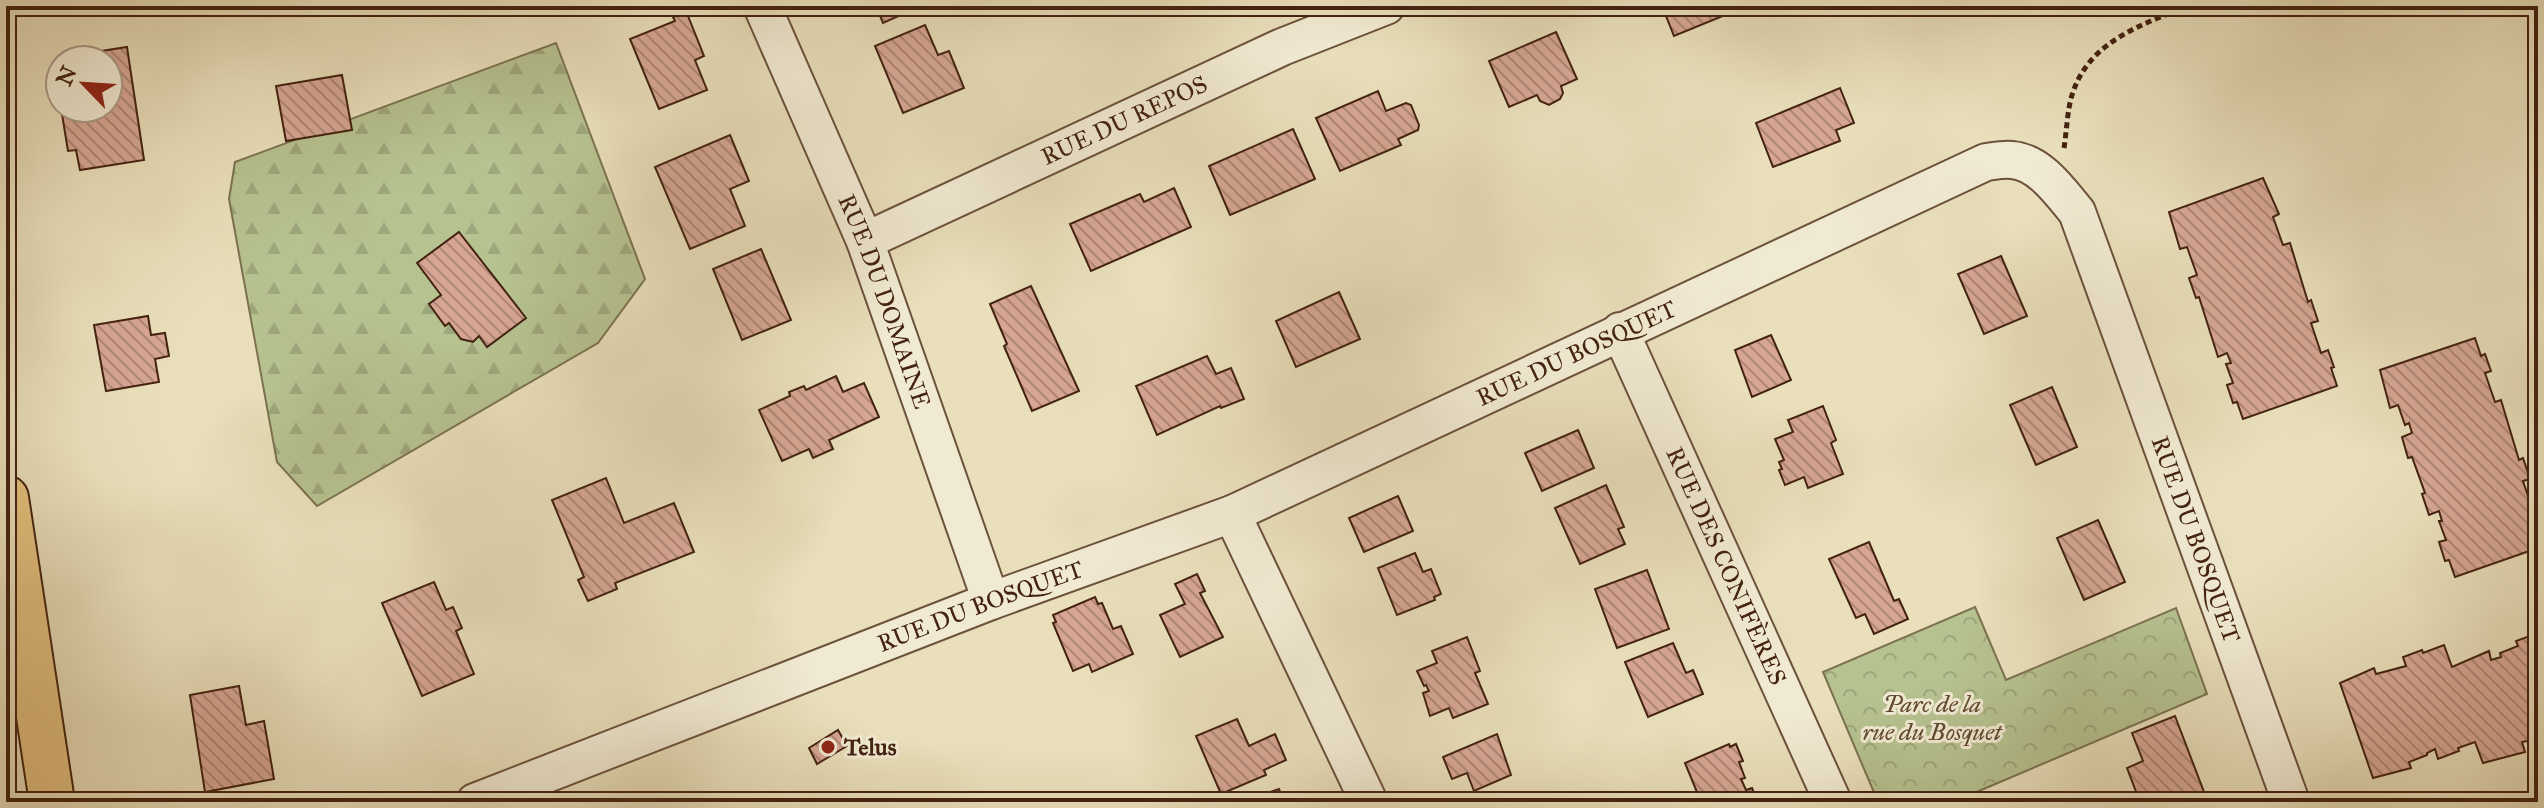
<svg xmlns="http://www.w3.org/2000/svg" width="2544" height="808" viewBox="0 0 2544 808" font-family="'IM FELL Great Primer',serif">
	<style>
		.forest { fill: url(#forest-firs); stroke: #7c7250; stroke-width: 2 }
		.park { fill: url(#park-crowns); stroke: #7c7250; stroke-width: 2 }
		.building { fill: url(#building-back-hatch); stroke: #432210; stroke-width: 2 }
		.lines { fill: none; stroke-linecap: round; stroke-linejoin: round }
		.street-casing { stroke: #6c513b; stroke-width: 40 }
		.primary-casing { stroke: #432210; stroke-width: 48 }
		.path { stroke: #432210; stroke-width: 5; stroke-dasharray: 6 4; stroke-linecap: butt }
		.street { stroke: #f1ead3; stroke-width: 36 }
		.primary { stroke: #e4c07e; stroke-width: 44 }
		.poi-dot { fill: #8f2418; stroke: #f1ead3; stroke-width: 3 }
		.labels { text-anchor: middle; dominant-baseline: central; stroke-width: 6; stroke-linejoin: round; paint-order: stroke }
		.street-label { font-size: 24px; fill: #432210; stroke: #f1ead3 }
		.park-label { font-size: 24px; font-style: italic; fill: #604a30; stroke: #f1ead3 }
		.poi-label { font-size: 24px; font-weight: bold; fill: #432210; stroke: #f1ead3; text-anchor: start }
	</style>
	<defs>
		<pattern id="forest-firs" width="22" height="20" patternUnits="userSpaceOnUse" patternTransform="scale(2)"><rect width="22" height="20" fill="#b6c290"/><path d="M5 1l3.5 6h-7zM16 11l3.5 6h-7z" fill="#9ea67b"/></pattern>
		<pattern id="park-crowns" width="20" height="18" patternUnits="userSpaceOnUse" patternTransform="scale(2)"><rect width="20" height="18" fill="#b6c290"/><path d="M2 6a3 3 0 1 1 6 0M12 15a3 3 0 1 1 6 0" fill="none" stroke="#9ea67b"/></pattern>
		<pattern id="building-back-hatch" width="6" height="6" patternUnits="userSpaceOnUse" patternTransform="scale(2)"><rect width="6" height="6" fill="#d6a693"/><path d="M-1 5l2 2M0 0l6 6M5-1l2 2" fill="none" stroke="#af8777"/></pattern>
	</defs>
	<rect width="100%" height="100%" fill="#e9dfbb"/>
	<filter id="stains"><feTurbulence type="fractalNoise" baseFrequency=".0025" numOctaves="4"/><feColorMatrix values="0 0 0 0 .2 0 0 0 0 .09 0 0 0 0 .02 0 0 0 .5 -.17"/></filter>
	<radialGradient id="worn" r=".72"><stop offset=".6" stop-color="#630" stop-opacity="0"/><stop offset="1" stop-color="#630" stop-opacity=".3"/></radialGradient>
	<path class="forest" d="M 556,43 L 645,279 L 598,343 L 317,506 L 277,462 L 229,199 L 235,162 Z"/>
	<path class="park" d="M 1975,607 L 2006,680 L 2176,608 L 2207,694 L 1953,802 L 1878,802 L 1823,672 Z"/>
	<g class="building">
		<path d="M 563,6 L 591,6 L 576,12 Z"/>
		<path d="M 876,6 L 921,6 L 883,23 Z"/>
		<path d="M 1662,6 L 1747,6 L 1674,36 Z"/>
		<path d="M 686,11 L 704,56 L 695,60 L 707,90 L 659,109 L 630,39 L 675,21 L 673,17 Z"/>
		<path d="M 925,25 L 938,55 L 949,51 L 964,88 L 903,113 L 875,46 Z"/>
		<path d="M 1556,32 L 1577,79 L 1561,86 L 1563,93 L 1560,99 L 1549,105 L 1540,101 L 1537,95 L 1509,107 L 1489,61 Z"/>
		<path d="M 127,47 L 144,160 L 80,170 L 76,150 L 68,151 L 61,108 L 108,108 L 108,60 L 64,60 L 63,57 Z"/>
		<path d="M 342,75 L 352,130 L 286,141 L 276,86 Z"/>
		<path d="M 1840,88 L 1854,123 L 1836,130 L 1840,141 L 1773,167 L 1756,123 Z"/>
		<path d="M 1378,91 L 1386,111 L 1406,103 L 1411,105 L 1419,125 L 1418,130 L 1398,139 L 1401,145 L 1340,171 L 1316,118 Z"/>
		<path d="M 1293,129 L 1315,179 L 1230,215 L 1209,166 Z"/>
		<path d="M 730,135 L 749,181 L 730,189 L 745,226 L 690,249 L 655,167 Z"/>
		<path d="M 2263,178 L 2279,214 L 2273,217 L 2283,245 L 2290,243 L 2308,302 L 2311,300 L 2318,321 L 2311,323 L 2321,353 L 2328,350 L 2334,367 L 2331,368 L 2337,386 L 2243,419 L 2237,402 L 2233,403 L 2227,385 L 2233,383 L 2226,364 L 2231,363 L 2227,353 L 2218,357 L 2199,297 L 2196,298 L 2189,278 L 2197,275 L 2187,247 L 2180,249 L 2169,212 Z"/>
		<path d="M 1174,188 L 1191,227 L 1091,271 L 1070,224 L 1140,194 L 1144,202 Z"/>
		<path d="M 459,232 L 526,318 L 487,347 L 479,336 L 473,342 L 461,339 L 449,323 L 445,326 L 429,304 L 441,295 L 417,263 Z"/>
		<path d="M 761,249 L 791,320 L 742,340 L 713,269 Z"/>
		<path d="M 2001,256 L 2027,316 L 1984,334 L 1958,274 Z"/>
		<path d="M 1031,286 L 1079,391 L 1032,411 L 1004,346 L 1007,344 L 990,304 Z"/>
		<path d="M 1339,292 L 1360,339 L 1296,367 L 1276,321 Z"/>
		<path d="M 148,316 L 151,335 L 165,333 L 169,356 L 155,359 L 159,382 L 106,391 L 94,325 Z"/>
		<path d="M 1771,335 L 1791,380 L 1752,397 L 1735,350 Z"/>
		<path d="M 2475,338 L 2481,356 L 2485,354 L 2491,371 L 2485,373 L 2495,402 L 2501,400 L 2519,460 L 2523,458 L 2530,479 L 2523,481 L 2533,511 L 2538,509 L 2538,548 L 2455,577 L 2449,560 L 2445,561 L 2439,542 L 2446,540 L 2439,521 L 2442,521 L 2439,511 L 2429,515 L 2422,494 L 2425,493 L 2412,457 L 2408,458 L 2402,437 L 2412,433 L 2409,423 L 2405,425 L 2398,405 L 2390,408 L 2380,370 Z"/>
		<path d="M 1207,356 L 1216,374 L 1231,368 L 1244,399 L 1221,408 L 1220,406 L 1157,435 L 1136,386 Z"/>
		<path d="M 836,376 L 843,392 L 864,383 L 879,417 L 829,440 L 833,449 L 813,458 L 809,449 L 782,461 L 759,410 L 790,396 L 789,392 L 804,386 L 806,390 Z"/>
		<path d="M 2052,387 L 2077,447 L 2036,465 L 2010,405 Z"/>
		<path d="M 1823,406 L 1836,440 L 1831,443 L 1843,474 L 1808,488 L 1804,477 L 1785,485 L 1779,470 L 1782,469 L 1779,462 L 1784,460 L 1775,439 L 1793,432 L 1788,420 Z"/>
		<path d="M 1578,430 L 1594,468 L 1542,491 L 1525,453 Z"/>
		<path d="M 606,478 L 624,523 L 674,503 L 694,552 L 615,583 L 617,589 L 588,601 L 578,580 L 584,577 L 552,500 Z"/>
		<path d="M 1606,485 L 1624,527 L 1618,529 L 1625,544 L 1580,564 L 1555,508 Z"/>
		<path d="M 1398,496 L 1413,531 L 1364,552 L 1349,518 Z"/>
		<path d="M 2098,520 L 2125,582 L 2084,600 L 2057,538 Z"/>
		<path d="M 1869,542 L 1894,601 L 1899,599 L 1908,619 L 1874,634 L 1865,614 L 1856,618 L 1829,559 Z"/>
		<path d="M 1415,553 L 1423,572 L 1431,569 L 1441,594 L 1434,597 L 1435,600 L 1397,615 L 1378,568 Z"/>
		<path d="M 1647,570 L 1669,629 L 1617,648 L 1595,589 Z"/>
		<path d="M 1197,574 L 1205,591 L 1200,593 L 1223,637 L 1180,657 L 1160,615 L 1185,604 L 1175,584 Z"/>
		<path d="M 434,582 L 446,610 L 453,607 L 462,628 L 456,631 L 474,674 L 422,696 L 382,603 Z"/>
		<path d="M 1095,597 L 1098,604 L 1102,603 L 1113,629 L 1121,626 L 1133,654 L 1092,672 L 1089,664 L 1073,671 L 1053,623 L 1056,622 L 1053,615 Z"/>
		<path d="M 2535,634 L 2538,636 L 2538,739 L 2522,742 L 2525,752 L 2483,763 L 2475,742 L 2458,748 L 2459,751 L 2438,759 L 2435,749 L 2427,753 L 2427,755 L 2409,762 L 2411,768 L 2373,778 L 2340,683 L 2374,668 L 2376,674 L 2406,666 L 2403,657 L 2422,650 L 2423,653 L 2444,645 L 2452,667 L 2489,651 L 2491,660 L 2501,657 L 2500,653 L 2518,646 L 2516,641 Z"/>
		<path d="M 1467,637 L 1480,671 L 1475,673 L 1488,704 L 1453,718 L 1449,708 L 1430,716 L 1423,693 L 1429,691 L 1426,685 L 1424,686 L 1417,671 L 1437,663 L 1432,651 Z"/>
		<path d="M 1673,643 L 1686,673 L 1693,670 L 1703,694 L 1648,717 L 1625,662 Z"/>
		<path d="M 239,686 L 246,725 L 264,721 L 274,779 L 205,792 L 190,695 Z"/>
		<path d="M 2175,716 L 2204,792 L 2177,802 L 2140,802 L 2127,768 L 2143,761 L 2132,733 Z"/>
		<path d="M 1237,719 L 1249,746 L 1275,734 L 1286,760 L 1264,770 L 1266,775 L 1221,794 L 1196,736 Z"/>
		<path d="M 838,730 L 847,746 L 817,764 L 809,748 Z"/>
		<path d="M 1497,734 L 1511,775 L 1474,791 L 1467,773 L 1452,779 L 1443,757 Z"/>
		<path d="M 1729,744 L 1730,747 L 1736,744 L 1743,761 L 1739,762 L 1745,778 L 1741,779 L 1746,790 L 1752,788 L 1758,802 L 1701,802 L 1685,763 Z"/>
		<path d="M 1279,789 L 1284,802 L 1242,802 Z"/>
	</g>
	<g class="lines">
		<defs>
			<g id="street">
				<path id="s1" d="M 762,6 L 865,241 L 991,601"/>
				<path id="s2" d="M 865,241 L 1282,47 L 1386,6"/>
				<path id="s3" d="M 1620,331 L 1833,802"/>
				<path d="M 1232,514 L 1369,802"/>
				<path id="s4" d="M 475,802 L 991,601 L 1232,514 L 1986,162 C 1994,161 2003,159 2012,160 C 2040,162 2061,193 2077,212 L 2291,802"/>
			</g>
			<path id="primary" d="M 6,498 L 52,802"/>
		</defs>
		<use href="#street" class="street-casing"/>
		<use href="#primary" class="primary-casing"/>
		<path class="path" d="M 2064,148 C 2067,130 2067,109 2073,92 C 2090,41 2143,24 2188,6"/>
		<use href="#street" class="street"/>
		<use href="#primary" class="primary"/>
	</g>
	<circle class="poi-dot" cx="828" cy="747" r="8"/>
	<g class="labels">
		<g class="street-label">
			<text stroke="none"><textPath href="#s2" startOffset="286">RUE DU REPOS</textPath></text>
			<text stroke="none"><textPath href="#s1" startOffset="320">RUE DU DOMAINE</textPath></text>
			<text stroke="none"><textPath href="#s4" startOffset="1190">RUE DU BOSQUET</textPath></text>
			<text stroke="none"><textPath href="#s4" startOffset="2102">RUE DU BOSQUET</textPath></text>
			<text stroke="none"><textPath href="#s3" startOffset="258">RUE DES CONIFÈRES</textPath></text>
			<text stroke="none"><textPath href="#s4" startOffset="542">RUE DU BOSQUET</textPath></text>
		</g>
		<g class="park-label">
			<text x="1932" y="704">Parc de la<tspan x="1932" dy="28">rue du Bosquet</tspan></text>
		</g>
		<g class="poi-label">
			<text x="844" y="747">Telus</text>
		</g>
	</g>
	<rect width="2544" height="808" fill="none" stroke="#e9dfbb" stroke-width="32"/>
	<rect x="8" y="8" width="2528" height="792" fill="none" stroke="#432210" stroke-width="4"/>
	<rect x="16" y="16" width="2512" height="776" fill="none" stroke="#432210" stroke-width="2"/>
	<g transform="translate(84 84) rotate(295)"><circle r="38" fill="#f1ead3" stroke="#ab9a85" stroke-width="2"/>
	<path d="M0-6L14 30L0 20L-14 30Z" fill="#8f2418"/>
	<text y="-12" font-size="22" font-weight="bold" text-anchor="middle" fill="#432210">N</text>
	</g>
	<rect width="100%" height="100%" filter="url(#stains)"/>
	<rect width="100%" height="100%" fill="url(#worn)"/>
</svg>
